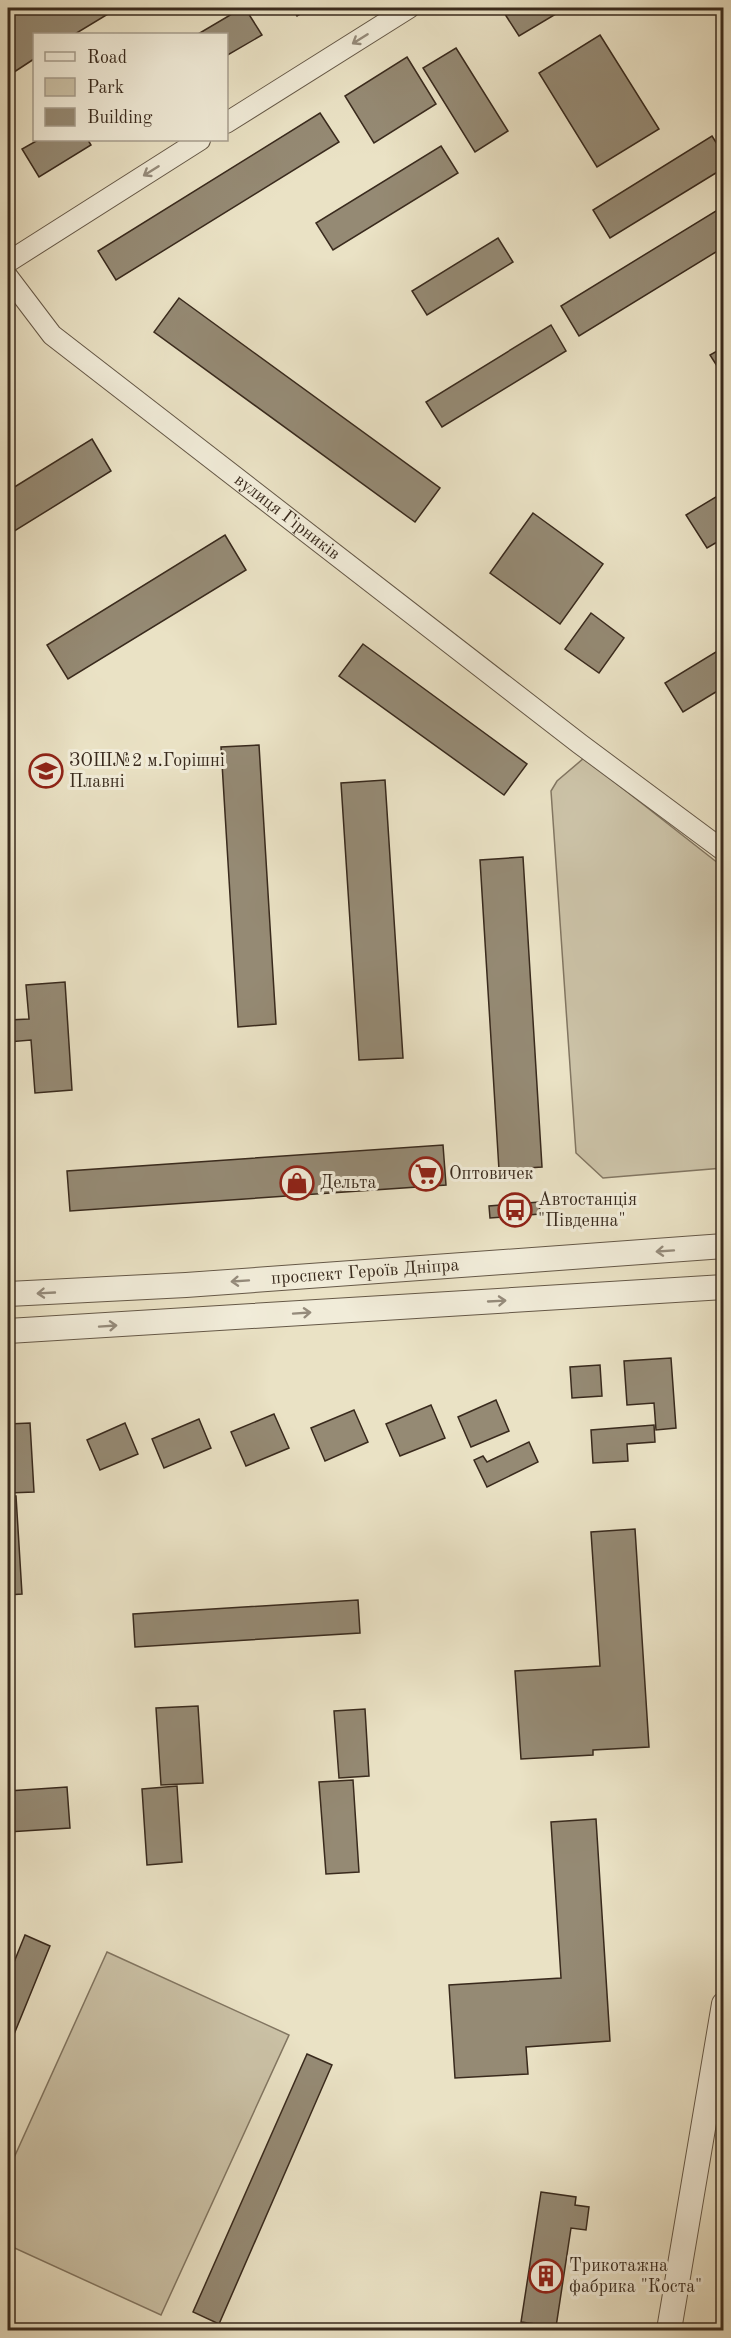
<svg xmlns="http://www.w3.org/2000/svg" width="731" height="2338" viewBox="0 0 731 2338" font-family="'Old Standard TT',serif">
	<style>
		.green { fill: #ccc3a8; stroke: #827662; stroke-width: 1.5 }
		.building { fill: #958a74; stroke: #392a1d; stroke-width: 1.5 }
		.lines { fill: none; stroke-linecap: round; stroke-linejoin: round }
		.minor-casing { stroke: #655847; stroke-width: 22 }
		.tertiary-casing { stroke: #655847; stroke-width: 26 }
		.minor { stroke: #f1ecd9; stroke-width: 20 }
		.tertiary { stroke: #f1ecd9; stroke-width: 24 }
		.oneway { stroke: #958b7b }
		.labels { text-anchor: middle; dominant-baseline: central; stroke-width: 6; stroke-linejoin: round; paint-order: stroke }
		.street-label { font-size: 18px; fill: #392a1d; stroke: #f1ecd9 }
		.poi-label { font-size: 18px; fill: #392a1d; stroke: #f1ecd9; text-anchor: start }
	</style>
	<rect width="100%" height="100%" fill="#eae2c5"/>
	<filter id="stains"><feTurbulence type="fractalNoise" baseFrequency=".00333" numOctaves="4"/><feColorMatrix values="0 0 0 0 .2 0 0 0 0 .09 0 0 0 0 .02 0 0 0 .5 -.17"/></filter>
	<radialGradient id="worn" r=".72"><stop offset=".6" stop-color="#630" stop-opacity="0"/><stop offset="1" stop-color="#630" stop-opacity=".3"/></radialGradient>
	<g class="green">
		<path d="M 584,758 L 723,867 L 723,1168 L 603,1178 L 576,1153 L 551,791 L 557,781 Z"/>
		<path d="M 107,1952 L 289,2035 L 161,2315 L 8,2245 L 8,2171 Z"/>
	</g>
	<g class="building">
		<path d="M 20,8 L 118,8 L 75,34 L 34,34 L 34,59 L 8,76 L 8,15 Z"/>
		<path d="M 242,8 L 245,8 L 262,35 L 226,56 L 226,34 L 198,34 Z"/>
		<path d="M 292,8 L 310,8 L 297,16 Z"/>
		<path d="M 501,8 L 566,8 L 519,36 Z"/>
		<path d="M 600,35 L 659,129 L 597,167 L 539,73 Z"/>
		<path d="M 456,48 L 508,131 L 475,152 L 423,68 Z"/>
		<path d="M 407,57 L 436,104 L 374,143 L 345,96 Z"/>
		<path d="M 320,113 L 339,142 L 116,280 L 98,251 Z"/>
		<path d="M 712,136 L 724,155 L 724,168 L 610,238 L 593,210 Z"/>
		<path d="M 38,140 L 88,140 L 91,145 L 39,177 L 22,149 Z"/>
		<path d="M 441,146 L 458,173 L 333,250 L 316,223 Z"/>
		<path d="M 724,206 L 724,247 L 579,336 L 561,306 Z"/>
		<path d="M 498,238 L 513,262 L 427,315 L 412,291 Z"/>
		<path d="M 179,298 L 440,488 L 415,522 L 154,332 Z"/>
		<path d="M 551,325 L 566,351 L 442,427 L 426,402 Z"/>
		<path d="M 724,347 L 724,377 L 710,355 Z"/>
		<path d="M 92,439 L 111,471 L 8,535 L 8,491 Z"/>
		<path d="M 724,492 L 724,538 L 707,548 L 686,515 Z"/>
		<path d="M 533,513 L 603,564 L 560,624 L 490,573 Z"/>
		<path d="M 225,535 L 246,570 L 68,679 L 47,645 Z"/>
		<path d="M 591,613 L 624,638 L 599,673 L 565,649 Z"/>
		<path d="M 363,644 L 527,764 L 504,795 L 339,676 Z"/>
		<path d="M 724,647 L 724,687 L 683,712 L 665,683 Z"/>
		<path d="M 259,745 L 276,1024 L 238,1027 L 221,747 Z"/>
		<path d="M 385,780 L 403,1058 L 359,1060 L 341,783 Z"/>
		<path d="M 523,857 L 542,1167 L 499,1170 L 480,860 Z"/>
		<path d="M 65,982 L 72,1090 L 35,1093 L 31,1040 L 8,1042 L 8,1020 L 29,1019 L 26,985 Z"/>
		<path d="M 443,1145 L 446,1185 L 70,1211 L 67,1171 Z"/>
		<path d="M 539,1202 L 540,1214 L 490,1218 L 489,1206 Z"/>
		<path d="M 671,1358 L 676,1428 L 656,1430 L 654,1403 L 627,1405 L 624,1361 Z"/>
		<path d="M 600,1365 L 602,1396 L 572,1398 L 570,1367 Z"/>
		<path d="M 496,1400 L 509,1431 L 471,1447 L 458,1417 Z"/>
		<path d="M 431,1405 L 445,1438 L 400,1456 L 386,1424 Z"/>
		<path d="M 354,1410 L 368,1442 L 325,1461 L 311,1428 Z"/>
		<path d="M 274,1414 L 289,1448 L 246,1466 L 231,1432 Z"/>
		<path d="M 199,1419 L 211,1448 L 164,1468 L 152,1439 Z"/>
		<path d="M 30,1423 L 34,1492 L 8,1493 L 8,1424 Z"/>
		<path d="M 125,1423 L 138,1454 L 100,1470 L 87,1440 Z"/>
		<path d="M 654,1425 L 655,1442 L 627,1444 L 628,1461 L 593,1463 L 591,1430 Z"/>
		<path d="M 529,1442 L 538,1462 L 487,1487 L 474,1460 L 483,1456 L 487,1462 Z"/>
		<path d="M 8,1496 L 16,1496 L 22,1594 L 8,1595 Z"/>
		<path d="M 635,1529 L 649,1747 L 593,1750 L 593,1755 L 521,1759 L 515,1671 L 600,1666 L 591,1532 Z"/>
		<path d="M 358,1600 L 360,1633 L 135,1647 L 133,1614 Z"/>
		<path d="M 198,1706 L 203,1783 L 161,1785 L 156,1708 Z"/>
		<path d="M 365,1709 L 369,1776 L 339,1778 L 334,1711 Z"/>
		<path d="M 353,1780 L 359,1872 L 326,1874 L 319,1782 Z"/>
		<path d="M 177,1786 L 182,1862 L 147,1865 L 142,1789 Z"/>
		<path d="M 67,1787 L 70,1828 L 8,1832 L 8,1791 Z"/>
		<path d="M 596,1819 L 610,2041 L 526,2047 L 528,2074 L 455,2078 L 449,1985 L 561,1978 L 551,1822 Z"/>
		<path d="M 25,1935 L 50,1946 L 8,2049 L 8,1977 Z"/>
		<path d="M 307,2054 L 332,2065 L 219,2324 L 193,2312 Z"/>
		<path d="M 541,2192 L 576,2197 L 575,2205 L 589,2207 L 586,2230 L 571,2228 L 556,2327 L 521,2322 Z"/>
	</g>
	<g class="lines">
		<defs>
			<g id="minor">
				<path d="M 226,123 L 409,8"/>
				<path d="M 8,262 L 200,140"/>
				<path id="s1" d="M 8,277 L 52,335 L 580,744 L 724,851"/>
			</g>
			<g id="tertiary">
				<path id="s2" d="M 8,1294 L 186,1285 L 724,1246"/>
				<path d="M 8,1331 L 724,1287"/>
				<path d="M 669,2330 L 724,2004"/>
			</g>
		</defs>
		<use href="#minor" class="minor-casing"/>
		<use href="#tertiary" class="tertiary-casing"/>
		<use href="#minor" class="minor"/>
		<use href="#tertiary" class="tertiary"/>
	</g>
	<defs><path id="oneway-shaft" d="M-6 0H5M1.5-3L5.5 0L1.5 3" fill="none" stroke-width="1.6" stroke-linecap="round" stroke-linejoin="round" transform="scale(1.5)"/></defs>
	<g class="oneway">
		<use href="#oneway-shaft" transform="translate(360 39) rotate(148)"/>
		<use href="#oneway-shaft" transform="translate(151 171) rotate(148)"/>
		<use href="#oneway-shaft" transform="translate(665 1251) rotate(176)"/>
		<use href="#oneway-shaft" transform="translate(240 1281) rotate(176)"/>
		<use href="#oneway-shaft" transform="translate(46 1293) rotate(177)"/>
		<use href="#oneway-shaft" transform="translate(497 1301) rotate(-3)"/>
		<use href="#oneway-shaft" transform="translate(302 1313) rotate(-4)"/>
		<use href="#oneway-shaft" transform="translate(108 1326) rotate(-4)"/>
	</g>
	<defs>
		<symbol id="school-ring" viewBox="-11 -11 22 22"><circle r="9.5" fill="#f1ecd9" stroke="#8f2418" stroke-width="1.5"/><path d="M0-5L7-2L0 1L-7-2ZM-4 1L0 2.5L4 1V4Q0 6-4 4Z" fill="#8f2418"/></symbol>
		<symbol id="supermarket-ring" viewBox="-11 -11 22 22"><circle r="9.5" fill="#f1ecd9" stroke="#8f2418" stroke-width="1.5"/><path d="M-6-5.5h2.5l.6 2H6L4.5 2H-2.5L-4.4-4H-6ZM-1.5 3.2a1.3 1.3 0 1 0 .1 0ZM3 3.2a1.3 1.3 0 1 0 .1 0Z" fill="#8f2418"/></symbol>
		<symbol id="shop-ring" viewBox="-11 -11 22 22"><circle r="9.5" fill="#f1ecd9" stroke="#8f2418" stroke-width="1.5"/><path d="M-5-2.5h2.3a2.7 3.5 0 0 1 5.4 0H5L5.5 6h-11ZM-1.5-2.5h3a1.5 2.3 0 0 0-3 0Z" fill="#8f2418"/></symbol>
		<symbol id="bus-ring" viewBox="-11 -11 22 22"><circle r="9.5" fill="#f1ecd9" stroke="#8f2418" stroke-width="1.5"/><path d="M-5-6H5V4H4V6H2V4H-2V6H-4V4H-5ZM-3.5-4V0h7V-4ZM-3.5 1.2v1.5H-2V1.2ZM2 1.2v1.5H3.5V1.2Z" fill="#8f2418"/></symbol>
		<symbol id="building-ring" viewBox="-11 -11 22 22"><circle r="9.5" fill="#f1ecd9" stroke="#8f2418" stroke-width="1.5"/><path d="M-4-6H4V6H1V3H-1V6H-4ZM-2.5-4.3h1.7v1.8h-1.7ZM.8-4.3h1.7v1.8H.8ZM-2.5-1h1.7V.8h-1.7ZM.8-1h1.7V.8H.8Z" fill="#8f2418"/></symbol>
	</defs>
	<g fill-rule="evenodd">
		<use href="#school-ring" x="27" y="752" width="38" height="38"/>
		<use href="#supermarket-ring" x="407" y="1155" width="38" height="38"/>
		<use href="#shop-ring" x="278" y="1164" width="38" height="38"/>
		<use href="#bus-ring" x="496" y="1191" width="38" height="38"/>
		<use href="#building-ring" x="527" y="2257" width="38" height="38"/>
	</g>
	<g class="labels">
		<g class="street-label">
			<text stroke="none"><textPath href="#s1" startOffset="370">вулиця Гірників</textPath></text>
			<text stroke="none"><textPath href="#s2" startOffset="358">проспект Героїв Дніпра</textPath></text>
		</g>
		<g class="poi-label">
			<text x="69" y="761">ЗОШ№2 м.Горішні<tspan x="69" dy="21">Плавні</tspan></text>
			<text x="449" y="1174">Оптовичек</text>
			<text x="320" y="1183">Дельта</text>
			<text x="538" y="1200">Автостанція<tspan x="538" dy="21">"Південна"</tspan></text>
			<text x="569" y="2266">Трикотажна<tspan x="569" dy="21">фабрика "Коста"</tspan></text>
		</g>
	</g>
	<rect width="731" height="2338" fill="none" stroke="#eae2c5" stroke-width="30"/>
	<rect x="9" y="9" width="713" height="2320" fill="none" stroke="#392a1d" stroke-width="3"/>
	<rect x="15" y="15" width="701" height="2308" fill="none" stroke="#392a1d" stroke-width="1.5"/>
	<rect x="33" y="33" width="195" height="108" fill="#f1ecd9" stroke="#a79e8e" stroke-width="1.5"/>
	<rect x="45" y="52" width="30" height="9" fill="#f1ecd9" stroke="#a79e8e" stroke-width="1.5"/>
	<text x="87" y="63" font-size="18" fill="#392a1d">Road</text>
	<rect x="45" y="78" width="30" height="18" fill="#ccc3a8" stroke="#a79e8e" stroke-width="1.5"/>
	<text x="87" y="93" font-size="18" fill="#392a1d">Park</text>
	<rect x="45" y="108" width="30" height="18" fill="#958a74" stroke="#a79e8e" stroke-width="1.5"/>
	<text x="87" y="123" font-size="18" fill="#392a1d">Building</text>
	<rect width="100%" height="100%" filter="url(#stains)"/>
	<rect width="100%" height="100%" fill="url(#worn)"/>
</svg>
